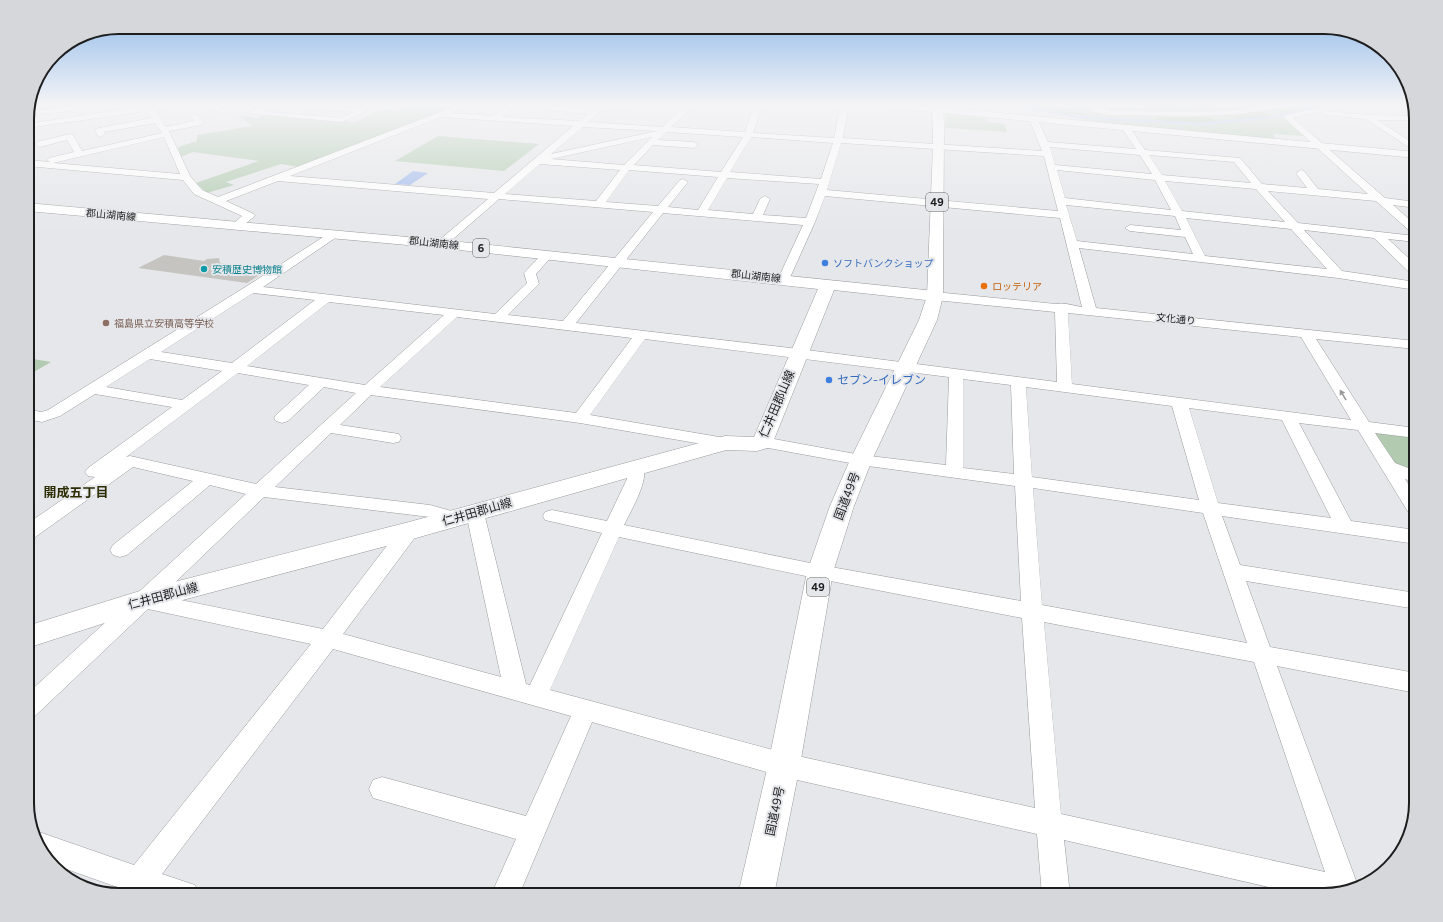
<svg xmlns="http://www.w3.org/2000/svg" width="1443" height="922" viewBox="0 0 1443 922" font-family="Figtree,'Noto Sans JP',sans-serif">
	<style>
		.green { fill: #b2cbb0 }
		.forest { fill: #8fb98c }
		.water { fill: #a2bbee }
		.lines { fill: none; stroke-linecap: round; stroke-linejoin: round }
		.stream { stroke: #a2bbee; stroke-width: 2.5 }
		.building { fill: #c6c4c1 }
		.minor-casing { stroke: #999b9d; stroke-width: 1 }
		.major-casing { stroke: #999b9d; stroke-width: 1 }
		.highway-casing { stroke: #999b9d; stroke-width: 1 }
		.minor { fill: #fff; fill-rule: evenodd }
		.major { fill: #fff; fill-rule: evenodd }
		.highway { fill: #fff; fill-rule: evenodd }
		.oneway { fill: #9a9a9a }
		.shop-dot { fill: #3f7fe0; stroke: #e6e7ea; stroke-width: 1.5 }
		.culture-dot { fill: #0f9aa8; stroke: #e6e7ea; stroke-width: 1.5 }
		.food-dot { fill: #e8710a; stroke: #e6e7ea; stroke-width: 1.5 }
		.education-dot { fill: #8d6e63; stroke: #e6e7ea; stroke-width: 1.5 }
		.labels { text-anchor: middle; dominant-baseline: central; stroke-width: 4; stroke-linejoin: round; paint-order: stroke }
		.far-street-label { font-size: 10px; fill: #1e1e1f; stroke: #e6e7ea }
		.far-shop-label { font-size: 10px; fill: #366cbe; stroke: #e6e7ea; text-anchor: start }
		.far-culture-label { font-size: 10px; fill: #0d838f; stroke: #e6e7ea; text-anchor: start }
		.far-food-label { font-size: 10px; fill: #c56008; stroke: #e6e7ea; text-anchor: start }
		.far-education-label { font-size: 10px; fill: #785e54; stroke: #e6e7ea; text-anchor: start }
		.shield { fill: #e6e7ea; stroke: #5a5a5c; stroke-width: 1 }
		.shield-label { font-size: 11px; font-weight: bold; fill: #1e1e1f }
		.shop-label { font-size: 12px; fill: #366cbe; stroke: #e6e7ea; text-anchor: start }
		.street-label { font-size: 12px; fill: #1e1e1f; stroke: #e6e7ea }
		.neighbourhood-label { font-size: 13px; font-weight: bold; fill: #2d2d03; stroke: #e6e7ea }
		.rim { fill: none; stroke: #1e1e1f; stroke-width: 2 }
	</style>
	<rect width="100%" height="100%" fill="#e6e7ea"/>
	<g class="green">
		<path d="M 410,104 L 466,104 L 299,167 L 281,164 L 226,182 L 234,185 L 207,193 L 196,183 L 259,161 L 193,152 L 181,157 L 178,147 L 197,141 L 197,135 L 252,126 L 239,116 L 241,116 L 257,118 L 265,114 L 356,122 L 383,108 L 399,110 Z"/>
		<path d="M 984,104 L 1344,104 L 1283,117 L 1305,136 L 1273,134 L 1276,140 L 1087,122 C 1070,110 1008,108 985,106 Z"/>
		<path d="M 945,113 L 986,115 L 987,122 L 1005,124 L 1007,132 L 946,128 Z"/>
		<path d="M 438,136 L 539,144 L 504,171 L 395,161 Z"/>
		<path d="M 27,358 L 51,362 L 27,376 Z"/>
		<path d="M 1371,430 L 1416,436 L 1416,472 L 1397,465 L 1390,459 Z"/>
	</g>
	<g class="forest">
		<path d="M 1020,104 L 1033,104 L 1083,113 L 1089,115 L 1077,115 Z"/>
		<path d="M 1303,104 L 1333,104 L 1284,113 L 1275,110 Z"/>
		<path d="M 1261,112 L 1268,114 L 1269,116 C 1257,120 1240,122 1228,115 Z"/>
		<path d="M 1166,117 L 1207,117 L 1218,121 C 1207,123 1164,124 1155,118 Z"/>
	</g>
	<path class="water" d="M 413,171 L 428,173 L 410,185 L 395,184 Z"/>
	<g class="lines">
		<path class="stream" d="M 1018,104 L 1025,107 L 1078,117 L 1202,124 L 1273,117 L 1326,106"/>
	</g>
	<path class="building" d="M 164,255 L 204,261 L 207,259 L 219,258 L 220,263 L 269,269 L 247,283 L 138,268 Z"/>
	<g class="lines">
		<defs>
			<g id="minor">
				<path d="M 142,104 L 179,104 L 175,106 L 154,109 L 166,127 L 194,121 L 190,116 L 194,114 C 198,115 201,119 203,122 L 201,125 L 169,131 L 190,176 L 202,190 L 218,197 L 461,104 L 472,104 L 451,113 L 492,116 L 510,104 L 519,104 L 502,117 L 579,121 L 588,114 L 549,110 L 545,108 L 549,106 L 593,109 L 599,104 L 644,104 L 640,106 L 601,110 L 588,122 L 662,127 L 686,104 L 695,104 L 671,127 L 745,132 L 755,104 L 763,104 L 753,133 L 834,138 L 841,104 L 849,104 L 843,138 L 1042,151 L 1029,118 L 1030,116 L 1036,116 L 1048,142 L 1136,149 L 1121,127 L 1125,125 L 1128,125 L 1145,150 L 1240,158 L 1262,184 L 1307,188 L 1296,173 L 1301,170 L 1304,171 L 1318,189 L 1368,194 L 1283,117 L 1287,115 L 1335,104 L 1350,104 L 1326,111 L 1368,115 L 1415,116 L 1416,120 L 1377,120 L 1416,145 L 1416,152 L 1366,119 L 1326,115 L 1323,115 L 1323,111 L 1293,118 L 1385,198 L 1416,202 L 1416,208 L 1393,205 L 1416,225 L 1416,234 L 1412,233 L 1376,201 L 1268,191 L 1298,223 L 1416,236 L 1416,242 L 1388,239 L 1416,265 L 1416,276 L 1412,275 L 1374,238 L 1304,230 L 1342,271 L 1416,282 L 1416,290 L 1338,278 L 1079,248 L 1096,308 L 1416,341 L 1416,349 L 1316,339 L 1369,422 L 1416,428 L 1416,438 L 1375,433 L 1395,463 L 1416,471 L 1416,483 L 1405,479 L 1416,496 L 1416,517 L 1410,515 L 1358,430 L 1299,423 L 1351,521 L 1416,530 L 1416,544 L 1222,516 L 1240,565 L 1416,593 L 1416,609 L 1246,581 L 1270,647 L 1416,673 L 1416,693 L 1277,666 L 1358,886 L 1324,895 L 1303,895 L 1064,840 L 1070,895 L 1042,895 L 1037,834 L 784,777 L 592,722 L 519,895 L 491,895 L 516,839 L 373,798 L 369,789 L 373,780 L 382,777 L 526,816 L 571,716 L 333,649 L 162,874 L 195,885 L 199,895 L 119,895 L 114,893 L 117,887 L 55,865 L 39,849 L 35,834 L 39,832 L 134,865 L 311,644 L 148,609 L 35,716 L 27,719 L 27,694 L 246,494 L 210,485 L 127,555 L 120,557 L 113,555 L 110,550 L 113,545 L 193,481 L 133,467 L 34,538 L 27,540 L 27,524 L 95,477 L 88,476 L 85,472 L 88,468 L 172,407 L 95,394 L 60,416 L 42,422 L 27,419 L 27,409 L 41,412 L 48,410 L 247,286 L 331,232 L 335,231 L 341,234 L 263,287 L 495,314 L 527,283 L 524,273 L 543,253 L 551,253 L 553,255 L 536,274 L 539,284 L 508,315 L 563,321 L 653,212 L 499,199 L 445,246 L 437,246 L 435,244 L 437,242 L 488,199 L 278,181 L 226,201 L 254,214 L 255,216 L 241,227 L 237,228 L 232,225 L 242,216 L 194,194 L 183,180 L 27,166 L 27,160 L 50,162 L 47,160 L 49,158 L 74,152 L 67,140 L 40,147 L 37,146 L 36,144 L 37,142 L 40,141 L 70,134 L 73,135 L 82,151 L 162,133 L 155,123 L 104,132 L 105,134 L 101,137 L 98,136 L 95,130 L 99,128 L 152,118 L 147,111 L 27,128 L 27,124 L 144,106 ZM 441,117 L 573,126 L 494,193 L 290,176 ZM 583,127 L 657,131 L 551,154 ZM 666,132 L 743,137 L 721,172 L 634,165 L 653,145 L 694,148 L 698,145 L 694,142 L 658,140 ZM 164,137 L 180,174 L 53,163 ZM 652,137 L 624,165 L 551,159 ZM 751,137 L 833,143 L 821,179 L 730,172 ZM 841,143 L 1044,156 L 1058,211 L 827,190 ZM 1050,147 L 1140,155 L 1152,174 L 1055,165 ZM 1149,155 L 1234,162 L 1251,183 L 1162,175 ZM 540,164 L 620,170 L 596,201 L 505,194 ZM 629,170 L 718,177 L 698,210 L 668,207 L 688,182 L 683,179 L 680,180 L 658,206 L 606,202 ZM 1057,170 L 1155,180 L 1171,210 L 1065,198 ZM 727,178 L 819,184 L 806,218 L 763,215 L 770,199 L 765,196 L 760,199 L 753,214 L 708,210 ZM 1165,181 L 1256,189 L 1285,222 L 1182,211 ZM 825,196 L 1060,218 L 1082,307 C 1074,306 1064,302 1056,304 L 935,292 L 931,293 L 929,296 L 931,299 L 935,300 L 1055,312 L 1057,382 L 799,349 L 576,323 L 663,213 L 803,225 L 778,279 L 780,282 L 788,282 L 815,222 ZM 1066,205 L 1175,216 L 1181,230 L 1130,225 L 1125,228 L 1130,231 L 1185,237 L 1193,254 L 1077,241 ZM 1186,218 L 1291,229 L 1327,269 L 1205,256 ZM 253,293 L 315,300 L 232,363 L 161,352 ZM 329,302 L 444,315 L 365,385 L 247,366 ZM 1068,313 L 1301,337 L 1351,420 L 1072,384 ZM 457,317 L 632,338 L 576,413 L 380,387 ZM 645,339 L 949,377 L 946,465 L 861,455 L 763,437 L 757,438 L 755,442 L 757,446 L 763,447 L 861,465 L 1015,486 L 1021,601 L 820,565 L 624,525 C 631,510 651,478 642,464 L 636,463 L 630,464 L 627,468 L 627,479 L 607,521 L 552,510 L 545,512 L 543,516 L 545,520 L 602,533 L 530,685 L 526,684 L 484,513 L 481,509 L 475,507 L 469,509 L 466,513 L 501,677 L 343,634 L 416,536 L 418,531 L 416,526 L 409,524 L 402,526 L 323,629 L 161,596 L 264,497 L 430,517 L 455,524 L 462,522 L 464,518 L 462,514 L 430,505 L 275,487 L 331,433 L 393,443 L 399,442 L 401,438 L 399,434 L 340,425 L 371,395 L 580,423 L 725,448 L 731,447 L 733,443 L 731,439 L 725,438 L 590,415 ZM 150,359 L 222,371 L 182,400 L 106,387 ZM 238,373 L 309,385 L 276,415 L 274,418 L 276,421 L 282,423 L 288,421 L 324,387 L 356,393 L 256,484 L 130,456 L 126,457 ZM 963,379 L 1011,385 L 1014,474 L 963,468 ZM 1026,387 L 1172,406 L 1199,500 L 1032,477 ZM 1189,408 L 1282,420 L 1331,518 L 1218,503 ZM 1033,488 L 1203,513 L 1247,643 L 1042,605 ZM 619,537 L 820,579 L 1022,618 L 1035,808 L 784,753 L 550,690 ZM 1044,622 L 1254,662 L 1325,872 L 1061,814 Z"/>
				<path d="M 206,104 L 215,104 L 226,112 L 222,114 Z"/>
				<path d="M 265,104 L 276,104 L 263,111 L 341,118 L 353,112 L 292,106 L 288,104 L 317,104 L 363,109 L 367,111 L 342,122 L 253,114 L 249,112 Z"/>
				<path d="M 392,104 L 409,104 L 410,105 C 406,109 396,107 392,104 Z"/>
				<path d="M 868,104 L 899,104 L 937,108 L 941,110 L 937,112 L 872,106 Z"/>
				<path d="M 1087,104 L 1095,104 L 1099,108 L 1110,111 C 1153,111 1196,113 1240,110 C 1258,108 1276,104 1295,104 L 1291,106 L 1241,114 L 1196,116 L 1110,115 L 1093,112 Z"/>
				<path d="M 1400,104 L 1412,104 L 1413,107 L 1404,106 Z"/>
				<path d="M 69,107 L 73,109 L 72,111 L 27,115 L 28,111 Z"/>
			</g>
			<g id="major">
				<path d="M 937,107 L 1416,152 L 1416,158 L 933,112 L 932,110 Z"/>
				<path d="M 27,203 L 441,240 L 935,291 L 941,293 L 943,296 L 941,299 L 935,301 L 834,290 L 771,447 L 757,451 L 726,450 L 409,540 L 145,610 L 27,648 L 27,626 L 143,590 L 409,522 L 725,436 L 754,437 L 818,289 L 441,248 L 27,211 Z"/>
			</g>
			<path id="highway" d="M 932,104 L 942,104 L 944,122 L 943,296 L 937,320 L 872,460 L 854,506 L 833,572 L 800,765 L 774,895 L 738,895 L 768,765 L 807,572 L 830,506 L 850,460 L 919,320 L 927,296 L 933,146 Z"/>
		</defs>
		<use href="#minor" class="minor-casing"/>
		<use href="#major" class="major-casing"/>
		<use href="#highway" class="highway-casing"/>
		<use href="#minor" class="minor"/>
		<use href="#major" class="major"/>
		<use href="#highway" class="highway"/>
	</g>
	<defs><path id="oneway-solid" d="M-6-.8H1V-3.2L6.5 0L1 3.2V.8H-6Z"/></defs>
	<use class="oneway" href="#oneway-solid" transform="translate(1343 395) rotate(-121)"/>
	<linearGradient id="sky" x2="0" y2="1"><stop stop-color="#8cb7ea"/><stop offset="0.45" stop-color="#f4f4f6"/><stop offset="1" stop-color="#f4f4f6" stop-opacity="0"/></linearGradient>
	<rect width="1443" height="233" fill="url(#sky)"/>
	<g class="shop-dot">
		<circle cx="825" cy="263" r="4"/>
		<circle cx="829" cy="380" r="4"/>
	</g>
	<circle class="culture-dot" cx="204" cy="269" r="4"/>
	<circle class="food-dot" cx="984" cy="286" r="4"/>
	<circle class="education-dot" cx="106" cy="323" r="4"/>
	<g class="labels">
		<g class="far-street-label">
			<text transform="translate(111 215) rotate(5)">郡山湖南線</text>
			<text transform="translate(434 243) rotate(6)">郡山湖南線</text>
			<text transform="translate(756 276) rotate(6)">郡山湖南線</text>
			<text transform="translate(1176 319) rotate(6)">文化通り</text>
		</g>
		<g class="far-shop-label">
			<text x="833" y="263">ソフトバンクショップ</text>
		</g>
		<g class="far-culture-label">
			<text x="212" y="269">安積歴史博物館</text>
		</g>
		<g class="far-food-label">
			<text x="992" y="286">ロッテリア</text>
		</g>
		<g class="far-education-label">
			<text x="114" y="323">福島県立安積高等学校</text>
		</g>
		<g class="shield">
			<rect x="926" y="193" width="22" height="18" rx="3"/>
			<rect x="473" y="239" width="16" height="18" rx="3"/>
			<rect x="807" y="578" width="22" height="18" rx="3"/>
		</g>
		<g class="shield-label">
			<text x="937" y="202">49</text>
			<text x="481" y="248">6</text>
			<text x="818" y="587">49</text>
		</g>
		<g class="shop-label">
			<text x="837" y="380">セブン-イレブン</text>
		</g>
		<g class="street-label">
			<text transform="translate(777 404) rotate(-67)">仁井田郡山線</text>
			<text transform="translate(847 496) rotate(-69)">国道49号</text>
			<text transform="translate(477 512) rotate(-16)">仁井田郡山線</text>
			<text transform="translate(163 596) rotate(-15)">仁井田郡山線</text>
			<text transform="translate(775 811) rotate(-78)">国道49号</text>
		</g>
		<g class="neighbourhood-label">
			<text x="76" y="492">開成五丁目</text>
		</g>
	</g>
	<path d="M0 0H1443V922H0ZM119 34H1324A85 85 0 0 1 1409 119V803A85 85 0 0 1 1324 888H119A85 85 0 0 1 34 803V119A85 85 0 0 1 119 34Z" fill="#d6d7da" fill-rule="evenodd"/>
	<path class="rim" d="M119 34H1324A85 85 0 0 1 1409 119V803A85 85 0 0 1 1324 888H119A85 85 0 0 1 34 803V119A85 85 0 0 1 119 34Z"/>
</svg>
